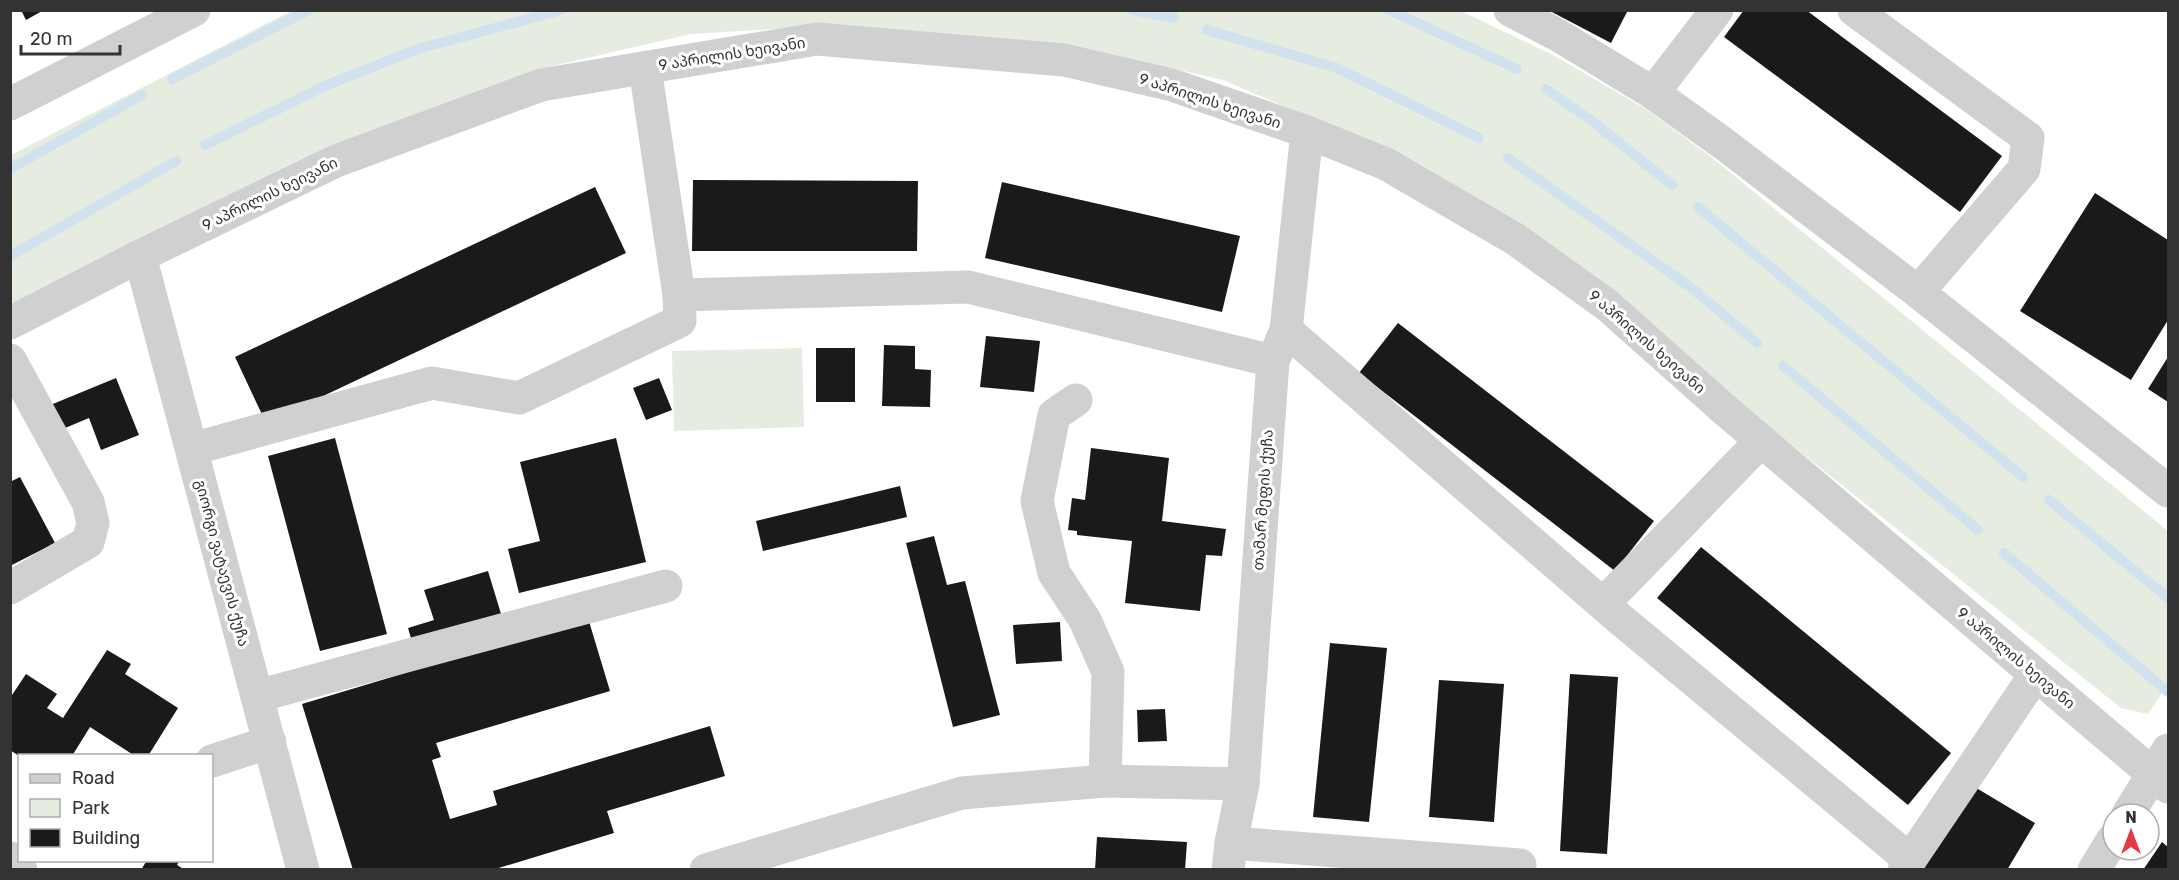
<svg xmlns="http://www.w3.org/2000/svg" width="2179" height="880" viewBox="0 0 2179 880" font-family="Rubik,'Noto Sans Georgian',sans-serif">
	<style>
		.green { fill: #e6ecdf }
		.lines { fill: none; stroke-linecap: round; stroke-linejoin: round }
		.stream { stroke: #cfe2ee; stroke-width: 10 }
		.building { fill: #1a1a1a }
		.minor { stroke: #d0d0d0; stroke-width: 33 }
		.labels { text-anchor: middle; dominant-baseline: central; stroke-width: 6; stroke-linejoin: round; paint-order: stroke }
		.street-label { font-size: 15px; fill: #333; stroke: #fff }
	</style>
	<rect width="100%" height="100%" fill="#fff"/>
	<g class="green">
		<path d="M 291,11 L 1461,11 L 1553,55 L 1646,109 L 1710,156 L 2168,531 L 2168,684 L 2148,714 L 2121,708 L 1743,406 L 1409,161 L 1223,80 L 1084,48 L 841,25 L 691,34 L 544,68 L 11,305 L 11,155 Z"/>
		<path d="M 802,348 L 804,427 L 674,431 L 672,351 Z"/>
	</g>
	<g class="lines">
		<g class="stream">
			<path d="M 1133,10 L 1174,18"/>
			<path d="M 1389,10 L 1517,69"/>
			<path d="M 1207,30 L 1337,68 L 1479,138"/>
			<path d="M 172,79 L 309,10"/>
			<path d="M 1546,89 L 1592,121 L 1672,185"/>
			<path d="M 205,145 L 327,85 L 418,49 L 561,10"/>
			<path d="M 1508,158 L 1693,289 L 1757,343"/>
			<path d="M 10,169 L 142,95"/>
			<path d="M 1698,207 L 2023,477"/>
			<path d="M 10,256 L 176,161"/>
			<path d="M 1783,366 L 1978,530"/>
			<path d="M 2049,500 L 2168,598"/>
			<path d="M 2004,553 L 2168,692"/>
		</g>
	</g>
	<g class="building">
		<path d="M 21,10 L 44,10 L 26,20 Z"/>
		<path d="M 1548,10 L 1628,10 L 1611,43 Z"/>
		<path d="M 1744,10 L 1806,10 L 2002,156 L 1960,212 L 1724,37 Z"/>
		<path d="M 693,180 L 918,181 L 917,251 L 692,251 Z"/>
		<path d="M 1002,182 L 1240,236 L 1222,312 L 985,258 Z"/>
		<path d="M 595,187 L 626,253 L 266,423 L 235,357 Z"/>
		<path d="M 2095,193 L 2168,240 L 2168,320 L 2131,380 L 2020,311 Z"/>
		<path d="M 1398,323 L 1654,521 L 1615,571 L 1359,373 Z"/>
		<path d="M 986,336 L 1040,341 L 1034,392 L 980,387 Z"/>
		<path d="M 884,345 L 915,346 L 915,369 L 931,370 L 930,407 L 882,406 Z"/>
		<rect x="816" y="348" width="39" height="54"/>
		<path d="M 2168,357 L 2168,402 L 2148,389 Z"/>
		<path d="M 116,378 L 139,435 L 101,450 L 89,418 L 58,431 L 48,406 Z"/>
		<path d="M 659,378 L 672,410 L 646,420 L 633,388 Z"/>
		<path d="M 335,438 L 387,634 L 320,651 L 268,456 Z"/>
		<path d="M 616,438 L 646,562 L 519,593 L 508,549 L 540,541 L 520,462 Z"/>
		<path d="M 1091,448 L 1169,458 L 1162,521 L 1226,529 L 1222,556 L 1206,555 L 1200,611 L 1125,603 L 1132,541 L 1077,535 L 1077,531 L 1068,530 L 1072,498 L 1085,500 Z"/>
		<path d="M 20,477 L 55,543 L 10,566 L 10,482 Z"/>
		<path d="M 900,486 L 907,517 L 763,551 L 756,521 Z"/>
		<path d="M 934,536 L 947,585 L 965,581 L 1000,715 L 953,727 L 906,543 Z"/>
		<path d="M 1701,547 L 1951,753 L 1908,805 L 1657,598 Z"/>
		<path d="M 488,571 L 502,617 L 413,645 L 408,628 L 434,620 L 424,590 Z"/>
		<path d="M 588,618 L 610,691 L 436,743 L 441,757 L 432,760 L 450,819 L 497,805 L 493,791 L 710,726 L 725,776 L 607,811 L 614,833 L 492,870 L 353,870 L 302,704 Z"/>
		<path d="M 1060,622 L 1062,661 L 1016,664 L 1013,625 Z"/>
		<path d="M 1330,643 L 1387,648 L 1369,822 L 1313,817 Z"/>
		<path d="M 107,650 L 131,664 L 125,674 L 178,708 L 148,756 L 135,756 L 90,727 L 72,756 L 19,756 L 10,750 L 10,698 L 26,674 L 57,694 L 47,708 L 63,718 Z"/>
		<path d="M 1570,674 L 1618,677 L 1607,854 L 1560,851 Z"/>
		<path d="M 1439,680 L 1504,684 L 1494,822 L 1429,817 Z"/>
		<path d="M 1165,709 L 1167,741 L 1138,742 L 1137,710 Z"/>
		<path d="M 1968,783 L 2035,823 L 2007,870 L 1917,870 Z"/>
		<path d="M 1097,837 L 1187,842 L 1185,870 L 1095,870 Z"/>
		<path d="M 2162,842 L 2168,847 L 2168,870 L 2143,870 Z"/>
		<path d="M 147,860 L 180,860 L 177,865 L 185,870 L 141,870 Z"/>
	</g>
	<g class="lines">
		<g class="minor">
			<path d="M 1510,10 L 1556,34 L 1653,93 L 1724,144 L 1918,292 L 2168,491"/>
			<path d="M 1854,10 L 2028,138 L 2024,169 L 1918,292"/>
			<path d="M 1653,93 L 1717,10"/>
			<path d="M 10,104 L 194,10"/>
			<path d="M 140,256 L 303,870"/>
			<path d="M 679,295 L 968,287 L 1273,361"/>
			<path d="M 10,323 L 140,256 L 336,161 L 541,85 L 817,39 L 1064,60 L 1172,85 L 1307,132 L 1386,164 L 1515,239 L 1607,305 L 1725,410 L 2168,787"/>
			<path d="M 1286,330 L 1620,619 L 1910,860 L 1904,870"/>
			<path d="M 10,360 L 88,502 L 93,523 L 88,542 L 10,588"/>
			<path d="M 1076,400 L 1054,415 L 1037,501 L 1054,573 L 1085,620 L 1108,672 L 1105,781"/>
			<path d="M 192,449 L 432,383 L 519,398 L 680,321 L 679,295 L 645,68"/>
			<path d="M 1603,604 L 1761,441"/>
			<path d="M 257,696 L 666,586"/>
			<path d="M 212,761 L 270,742"/>
			<path d="M 2128,814 L 2168,750"/>
			<path d="M 1231,843 L 1520,865"/>
			<path d="M 10,858 L 21,870"/>
			<path d="M 1910,860 L 2035,675"/>
			<path d="M 706,870 L 962,793 L 1105,781 L 1243,784"/>
			<path d="M 1228,870 L 1231,843 L 1243,784 L 1273,361 L 1286,330 L 1307,132"/>
			<path d="M 2094,870 L 2113,839"/>
		</g>
	</g>
	<g class="labels">
		<g class="street-label">
			<text transform="translate(732 54) rotate(-9)">9 აპრილის ხეივანი</text>
			<text transform="translate(1210 101) rotate(18)">9 აპრილის ხეივანი</text>
			<text transform="translate(270 194) rotate(-26)">9 აპრილის ხეივანი</text>
			<text transform="translate(1647 342) rotate(41)">9 აპრილის ხეივანი</text>
			<text transform="translate(1263 500) rotate(-86)">თამარ მეფის ქუჩა</text>
			<text transform="translate(222 563) rotate(75)">გიორგი ვატაევის ქუჩა</text>
			<text transform="translate(2016 658) rotate(40)">9 აპრილის ხეივანი</text>
		</g>
	</g>
	<rect width="2179" height="880" fill="none" stroke="#333333" stroke-width="24"/>
	<rect x="18" y="754" width="195" height="108" fill="#ffffff" stroke="#adadad" stroke-width="1.5"/>
	<rect x="30" y="774" width="30" height="9" fill="#d0d0d0" stroke="#adadad" stroke-width="1.5"/>
	<text x="72" y="784" font-size="18" fill="#333333">Road</text>
	<rect x="30" y="799" width="30" height="18" fill="#e6ecdf" stroke="#adadad" stroke-width="1.5"/>
	<text x="72" y="814" font-size="18" fill="#333333">Park</text>
	<rect x="30" y="829" width="30" height="18" fill="#1a1a1a" stroke="#adadad" stroke-width="1.5"/>
	<text x="72" y="844" font-size="18" fill="#333333">Building</text>
	<g transform="translate(2131 832)"><circle r="28" fill="#ffffff" stroke="#adadad" stroke-width="1.5"/>
	<path d="M0-4.5L10 22L0 15L-10 22Z" fill="#e63946"/>
	<text y="-9" font-size="16" font-weight="bold" text-anchor="middle" fill="#333333">N</text>
	</g>
	<path d="M21 45v9h99v-9" fill="none" stroke="#333333" stroke-width="3"/>
	<text x="30" y="45" font-size="18" fill="#333333" stroke="#ffffff" stroke-width="4.5" paint-order="stroke">20 m</text>
</svg>
